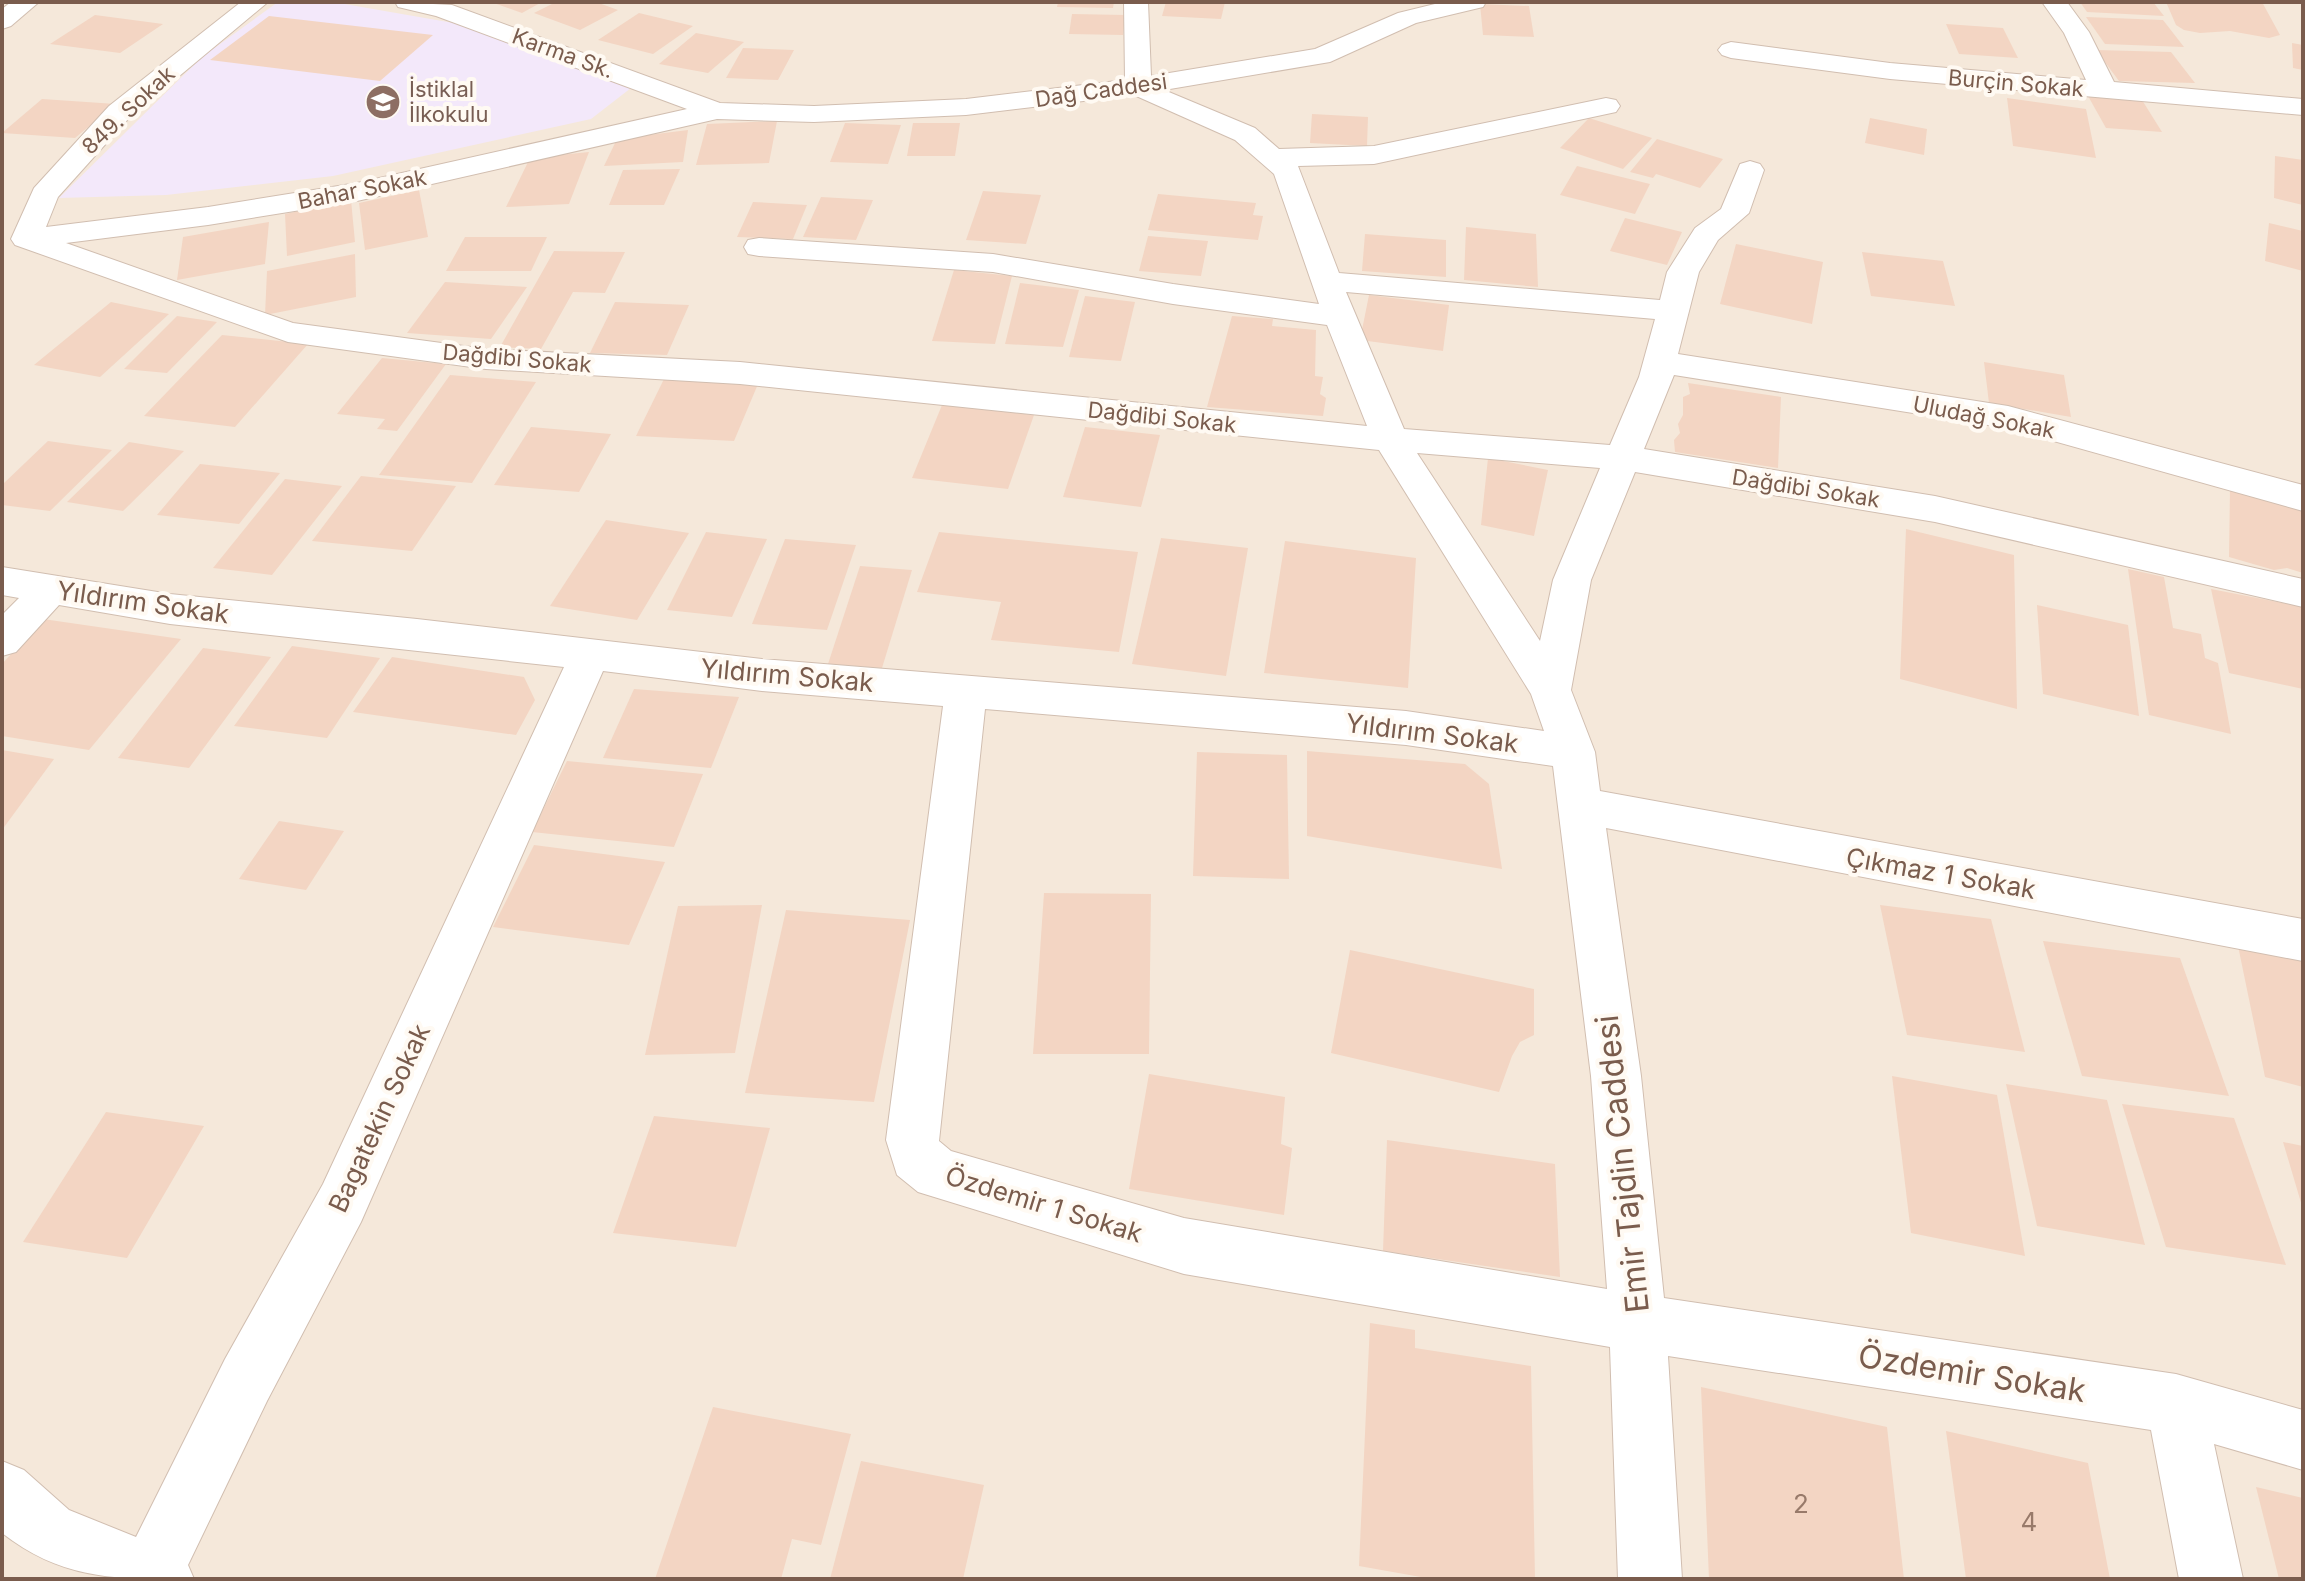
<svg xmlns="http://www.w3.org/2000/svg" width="2305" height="1581" viewBox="0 0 2305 1581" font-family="Inter,sans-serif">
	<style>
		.residential { fill: #f5e8da }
		.education { fill: #f3e8fa }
		.building { fill: #f3d5c3 }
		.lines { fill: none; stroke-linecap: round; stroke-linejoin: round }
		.minor-casing { stroke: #d1beb0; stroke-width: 2 }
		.minor { fill: #fff; fill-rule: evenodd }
		.labels { text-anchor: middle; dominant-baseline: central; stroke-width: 8; stroke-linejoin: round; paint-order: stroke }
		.far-street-label { font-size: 22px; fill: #7a5c4d; stroke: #fffaf3 }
		.far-education-label { font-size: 22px; fill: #785e54; stroke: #fffaf3; text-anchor: start }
		.street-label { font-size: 26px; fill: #7a5c4d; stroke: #fffaf3 }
		.near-number-label { font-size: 26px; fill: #987a6a }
		.near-street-label { font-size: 32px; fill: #7a5c4d; stroke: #fffaf3 }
	</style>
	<rect width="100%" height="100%" fill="#fdf6ec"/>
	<rect class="residential" x="2" y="2" width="2301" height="1577"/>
	<path class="education" d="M 278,2 L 333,2 L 465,25 L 631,88 L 591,119 L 333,176 L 166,195 L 59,198 L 202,57 Z"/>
	<g class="building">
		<path d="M 491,2 L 542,2 L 522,13 Z"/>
		<path d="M 556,2 L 596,2 L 618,10 L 580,30 L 534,13 Z"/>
		<path d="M 1058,2 L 1114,2 L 1113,8 L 1057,7 Z"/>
		<path d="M 1166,2 L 1225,2 L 1221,19 L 1162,16 Z"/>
		<path d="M 2080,2 L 2153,2 L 2164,16 L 2087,12 Z"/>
		<path d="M 2166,2 L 2262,2 L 2280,35 L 2269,38 L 2230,31 L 2200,33 L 2184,30 L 2176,25 Z"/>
		<path d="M 1480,4 L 1529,6 L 1534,37 L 1483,35 Z"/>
		<path d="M 639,13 L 693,26 L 653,54 L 598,40 Z"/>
		<path d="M 1072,14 L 1125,15 L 1123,35 L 1069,34 Z"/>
		<path d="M 95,15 L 163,24 L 120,53 L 50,44 Z"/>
		<path d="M 269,16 L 433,35 L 380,81 L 210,60 Z"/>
		<path d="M 2086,17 L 2163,20 L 2184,47 L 2105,44 Z"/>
		<path d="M 1946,24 L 2003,28 L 2018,58 L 1959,54 Z"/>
		<path d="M 696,33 L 744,42 L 708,73 L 659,64 Z"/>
		<path d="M 2292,43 L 2303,45 L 2303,70 L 2293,68 Z"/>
		<path d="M 743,48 L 794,50 L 778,80 L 726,78 Z"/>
		<path d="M 2096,50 L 2171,52 L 2195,83 L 2119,81 Z"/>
		<path d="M 2088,96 L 2142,100 L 2162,132 L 2106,128 Z"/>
		<path d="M 2007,98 L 2086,109 L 2096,158 L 2013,146 Z"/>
		<path d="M 42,99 L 116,104 L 75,138 L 2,133 Z"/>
		<path d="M 1312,114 L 1368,117 L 1367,146 L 1310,143 Z"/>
		<path d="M 1589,118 L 1652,138 L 1623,169 L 1560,148 Z"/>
		<path d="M 1870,118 L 1927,129 L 1924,155 L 1865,143 Z"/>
		<path d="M 777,121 L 769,163 L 696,165 L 707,124 Z"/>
		<path d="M 845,123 L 901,125 L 888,164 L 830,162 Z"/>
		<path d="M 913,123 L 960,123 L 955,156 L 907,156 Z"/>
		<path d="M 688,130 L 683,162 L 604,166 L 617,139 Z"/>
		<path d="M 1657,139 L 1723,159 L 1700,188 L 1656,174 L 1653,178 L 1630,172 Z"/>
		<path d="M 589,152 L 569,204 L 506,207 L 530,158 Z"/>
		<path d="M 2275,156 L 2303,160 L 2303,205 L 2274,198 Z"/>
		<path d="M 1577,166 L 1650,184 L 1635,214 L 1560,195 Z"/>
		<path d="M 680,169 L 664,205 L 609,205 L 623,170 Z"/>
		<path d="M 419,190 L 428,237 L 365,250 L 359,203 Z"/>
		<path d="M 983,191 L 1041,195 L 1026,244 L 966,240 Z"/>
		<path d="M 1158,194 L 1256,203 L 1253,215 L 1263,216 L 1258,240 L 1148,230 Z"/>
		<path d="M 821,197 L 873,200 L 856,240 L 803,237 Z"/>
		<path d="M 351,200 L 355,242 L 287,256 L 285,214 Z"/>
		<path d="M 753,202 L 807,205 L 793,239 L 737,237 Z"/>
		<path d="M 1625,218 L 1682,232 L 1667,265 L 1610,251 Z"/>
		<path d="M 269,222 L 265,264 L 177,280 L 183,237 Z"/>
		<path d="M 2269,223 L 2303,231 L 2303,271 L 2265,261 Z"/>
		<path d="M 1466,227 L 1536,234 L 1538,287 L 1464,280 Z"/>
		<path d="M 1365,234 L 1446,240 L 1446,277 L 1362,271 Z"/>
		<path d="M 1148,236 L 1208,241 L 1201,276 L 1139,271 Z"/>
		<path d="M 465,237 L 547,237 L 531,271 L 446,271 Z"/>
		<path d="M 1736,244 L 1823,262 L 1812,324 L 1720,304 Z"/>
		<path d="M 554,251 L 625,252 L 605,293 L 573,292 L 541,349 L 500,347 Z"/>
		<path d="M 1862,252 L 1943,261 L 1955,306 L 1871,296 Z"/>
		<path d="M 355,254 L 356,297 L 265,315 L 267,271 Z"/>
		<path d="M 954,270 L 1012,276 L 995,344 L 932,341 Z"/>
		<path d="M 445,282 L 527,287 L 491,339 L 407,333 Z"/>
		<path d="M 1020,283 L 1079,290 L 1063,347 L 1005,344 Z"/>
		<path d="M 1369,295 L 1449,305 L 1443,351 L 1360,340 Z"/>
		<path d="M 1085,296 L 1135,302 L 1121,361 L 1069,357 Z"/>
		<path d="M 111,302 L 169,314 L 100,377 L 34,365 Z"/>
		<path d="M 615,302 L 689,305 L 667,355 L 590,353 Z"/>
		<path d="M 177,316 L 217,322 L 167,373 L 124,369 Z"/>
		<path d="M 1232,316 L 1273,319 L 1272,326 L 1316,330 L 1315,376 L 1323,377 L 1320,394 L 1326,398 L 1323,416 L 1207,407 Z"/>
		<path d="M 222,335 L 308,344 L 235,427 L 144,416 Z"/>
		<path d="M 382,358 L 446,364 L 397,431 L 377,429 L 385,419 L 337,414 Z"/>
		<path d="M 1984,362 L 2064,375 L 2071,417 L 1989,403 Z"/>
		<path d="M 450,375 L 536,382 L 472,483 L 379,475 Z"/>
		<path d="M 664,379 L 758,384 L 734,441 L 636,436 Z"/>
		<path d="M 1688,383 L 1781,397 L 1778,468 L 1675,452 L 1674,440 L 1680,433 L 1678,424 L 1683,415 L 1683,397 L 1690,394 Z"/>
		<path d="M 942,405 L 1034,415 L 1008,489 L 912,478 Z"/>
		<path d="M 531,427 L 611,434 L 579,492 L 494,485 Z"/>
		<path d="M 1085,427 L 1160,435 L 1141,507 L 1063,497 Z"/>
		<path d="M 48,441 L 112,450 L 50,511 L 2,505 L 2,485 Z"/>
		<path d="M 129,442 L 184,451 L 123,511 L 67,502 Z"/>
		<path d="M 1488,458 L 1548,470 L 1534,536 L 1481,525 Z"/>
		<path d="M 200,464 L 280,473 L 239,524 L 157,515 Z"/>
		<path d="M 361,476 L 456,486 L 412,551 L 312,541 Z"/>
		<path d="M 285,479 L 342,486 L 272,575 L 213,568 Z"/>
		<path d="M 2230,489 L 2303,509 L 2303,573 L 2287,568 L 2274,570 L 2229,557 Z"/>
		<path d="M 606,520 L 689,533 L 637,620 L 550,606 Z"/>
		<path d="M 1906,529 L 2014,555 L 2017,709 L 1900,679 Z"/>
		<path d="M 706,532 L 767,539 L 732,617 L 667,610 Z"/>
		<path d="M 939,532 L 1138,552 L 1119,652 L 991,640 L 1001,602 L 917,592 Z"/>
		<path d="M 1161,538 L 1248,548 L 1226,676 L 1132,664 Z"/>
		<path d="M 785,539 L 856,545 L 827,630 L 752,624 Z"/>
		<path d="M 1285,541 L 1416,558 L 1408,688 L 1264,673 Z"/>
		<path d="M 860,566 L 912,570 L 882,668 L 828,664 Z"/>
		<path d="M 2128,569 L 2164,577 L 2173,628 L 2201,634 L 2205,658 L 2218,663 L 2231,734 L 2149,715 Z"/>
		<path d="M 2211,589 L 2303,607 L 2303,689 L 2229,673 Z"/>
		<path d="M 2037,605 L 2128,625 L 2139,716 L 2043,694 Z"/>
		<path d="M 43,619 L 181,639 L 89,750 L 2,736 L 2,664 Z"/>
		<path d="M 292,646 L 380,658 L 327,738 L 234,726 Z"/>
		<path d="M 203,648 L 271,657 L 189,768 L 118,758 Z"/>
		<path d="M 392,657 L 524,677 L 535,700 L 516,735 L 353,712 Z"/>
		<path d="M 634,689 L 739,697 L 711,768 L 603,758 Z"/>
		<path d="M 2,750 L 54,759 L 2,830 Z"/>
		<path d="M 1307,751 L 1465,764 L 1489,784 L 1502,869 L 1307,836 Z"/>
		<path d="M 1197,752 L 1287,755 L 1289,879 L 1193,876 Z"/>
		<path d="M 567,761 L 703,774 L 674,847 L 532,832 Z"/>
		<path d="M 279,821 L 344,831 L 306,890 L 239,879 Z"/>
		<path d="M 534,845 L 665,862 L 629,945 L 493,927 Z"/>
		<path d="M 1044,893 L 1151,894 L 1149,1054 L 1033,1054 Z"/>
		<path d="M 762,905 L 735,1053 L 645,1055 L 678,906 Z"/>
		<path d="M 1880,905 L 1991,919 L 2025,1052 L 1907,1035 Z"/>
		<path d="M 786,910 L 910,920 L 874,1102 L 745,1093 Z"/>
		<path d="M 2043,941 L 2180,958 L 2229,1096 L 2082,1076 Z"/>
		<path d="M 2237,941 L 2303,957 L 2303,1087 L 2265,1077 Z"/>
		<path d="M 1350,950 L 1534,989 L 1534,1035 L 1520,1042 L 1512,1056 L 1499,1092 L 1331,1053 Z"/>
		<path d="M 1149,1074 L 1285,1097 L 1281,1144 L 1292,1148 L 1284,1215 L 1129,1189 Z"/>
		<path d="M 1892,1076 L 1997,1095 L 2025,1256 L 1911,1233 Z"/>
		<path d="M 2006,1084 L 2107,1100 L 2145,1245 L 2037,1226 Z"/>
		<path d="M 2122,1104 L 2234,1118 L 2286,1265 L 2166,1247 Z"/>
		<path d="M 106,1112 L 204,1126 L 127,1258 L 23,1242 Z"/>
		<path d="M 654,1116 L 770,1128 L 736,1247 L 613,1233 Z"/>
		<path d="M 1387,1140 L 1555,1164 L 1560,1277 L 1383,1251 Z"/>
		<path d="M 2283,1142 L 2303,1146 L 2303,1206 L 2302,1206 Z"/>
		<path d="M 1370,1323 L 1415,1330 L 1415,1348 L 1531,1366 L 1535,1579 L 1432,1579 L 1359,1566 Z"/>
		<path d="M 1701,1387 L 1887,1427 L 1904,1579 L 1709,1579 Z"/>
		<path d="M 713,1407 L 851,1434 L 821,1545 L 792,1539 L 781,1579 L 655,1579 Z"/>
		<path d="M 1946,1431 L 2088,1463 L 2110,1579 L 1966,1579 Z"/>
		<path d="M 861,1461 L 984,1485 L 963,1579 L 830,1579 Z"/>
		<path d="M 2256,1487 L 2303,1498 L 2303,1579 L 2279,1579 Z"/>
	</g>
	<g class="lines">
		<defs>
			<g id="minor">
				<path d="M 11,2 L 39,2 L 11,26 L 2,29 L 2,9 Z"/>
				<path d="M 241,2 L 268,2 L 129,118 L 58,197 L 46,227 L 208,207 L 357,183 L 687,109 L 436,16 L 398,7 L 395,2 L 452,5 L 720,103 L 814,106 L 966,99 L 1125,80 L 1124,2 L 1148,2 L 1151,76 L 1315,49 L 1398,13 L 1443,2 L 1486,2 L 1483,7 L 1416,23 L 1330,62 L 1164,90 L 1255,128 L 1279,149 L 1374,146 L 1606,98 L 1616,100 L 1620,106 L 1616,112 L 1374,164 L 1298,166 L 1339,273 L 1660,300 L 1667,272 L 1695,228 L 1721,209 L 1740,164 L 1750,161 L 1760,164 L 1764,170 L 1749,213 L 1718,240 L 1699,272 L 1678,354 L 2008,406 L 2303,485 L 2303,511 L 2007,428 L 1674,375 L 1644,449 L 1935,496 L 2303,579 L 2303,607 L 1935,522 L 1635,472 L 1591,580 L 1571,690 L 1595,752 L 1600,791 L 2303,919 L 2303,961 L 1606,828 L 1641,1076 L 1664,1298 L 2176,1374 L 2303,1410 L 2303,1470 L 2214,1444 L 2243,1579 L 2179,1579 L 2151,1430 L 1668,1356 L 1682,1579 L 1618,1579 L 1610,1347 L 1184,1274 L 918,1192 L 897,1175 L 886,1140 L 943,706 L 762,691 L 603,671 L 361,1222 L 267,1401 L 188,1565 L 194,1579 C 116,1579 64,1581 2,1533 L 2,1461 L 24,1470 L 69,1510 L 136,1537 L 225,1359 L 323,1184 L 564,667 L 170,624 L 59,605 L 16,652 L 2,656 L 2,615 L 19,598 L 2,595 L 2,567 L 170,594 L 417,619 L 762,659 L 1406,711 L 1544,731 L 1531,694 L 1379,450 L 740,384 L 486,369 L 288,342 L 15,245 L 11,239 L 34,188 L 109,106 ZM 1134,95 L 1235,140 L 1274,174 L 1319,304 L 1173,284 L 993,254 L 759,238 L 748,240 L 744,247 L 748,254 L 759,256 L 993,272 L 1173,304 L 1327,325 L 1367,426 L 740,362 L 486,349 L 293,323 L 66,243 L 208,225 L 357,201 L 717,119 L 814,122 L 966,115 ZM 1346,292 L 1655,319 L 1639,377 L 1610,445 L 1404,429 ZM 1417,453 L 1600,468 L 1553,580 L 1540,641 ZM 985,709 L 1406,745 L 1553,766 L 1591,1076 L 1607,1289 L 1184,1218 L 951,1151 L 939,1141 Z"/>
				<path d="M 2042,2 L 2067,2 L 2089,32 L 2114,82 L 2303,99 L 2303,115 L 1890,79 L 1731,58 L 1722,55 L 1718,50 L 1722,45 L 1731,42 L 1890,63 L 2086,80 L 2064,33 Z"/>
			</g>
		</defs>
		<use href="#minor" class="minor-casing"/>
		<use href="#minor" class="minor"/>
	</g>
	<defs>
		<symbol id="school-disc" viewBox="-11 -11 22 22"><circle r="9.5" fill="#8d6e63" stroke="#fffaf3"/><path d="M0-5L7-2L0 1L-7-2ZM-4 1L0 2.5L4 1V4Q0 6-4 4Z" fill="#fff"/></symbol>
	</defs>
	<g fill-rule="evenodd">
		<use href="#school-disc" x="363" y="82" width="40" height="40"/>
	</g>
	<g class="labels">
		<g class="far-street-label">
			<text transform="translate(563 53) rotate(20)">Karma Sk.</text>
			<text transform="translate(2016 83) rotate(5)">Burçin Sokak</text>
			<text transform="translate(1101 90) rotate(-8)">Dağ Caddesi</text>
			<text transform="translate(128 110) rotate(-43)">849. Sokak</text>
			<text transform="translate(362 189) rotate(-11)">Bahar Sokak</text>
			<text transform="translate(517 358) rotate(5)">Dağdibi Sokak</text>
			<text transform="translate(1162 417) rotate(6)">Dağdibi Sokak</text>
			<text transform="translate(1984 417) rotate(11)">Uludağ Sokak</text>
			<text transform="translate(1806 488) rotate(9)">Dağdibi Sokak</text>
		</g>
		<g class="far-education-label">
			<text x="409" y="89">İstiklal<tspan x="409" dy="25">İlkokulu</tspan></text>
		</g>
		<g class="street-label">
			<text transform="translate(143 602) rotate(8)">Yıldırım Sokak</text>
			<text transform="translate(787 675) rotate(5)">Yıldırım Sokak</text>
			<text transform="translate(1432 733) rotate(7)">Yıldırım Sokak</text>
			<text transform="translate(1941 873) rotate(10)">Çıkmaz 1 Sokak</text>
			<text transform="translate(379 1118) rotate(-65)">Bagatekin Sokak</text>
			<text transform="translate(1044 1204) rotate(17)">Özdemir 1 Sokak</text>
		</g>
		<g class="near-number-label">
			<text x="1801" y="1503">2</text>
			<text x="2029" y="1521">4</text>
		</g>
		<g class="near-street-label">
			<text transform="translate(1622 1164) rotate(-96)">Emir Tajdin Caddesi</text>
			<text transform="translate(1972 1373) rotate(9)">Özdemir Sokak</text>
		</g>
	</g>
	<rect width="2305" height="1581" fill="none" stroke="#7a5c4d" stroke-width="8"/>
</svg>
